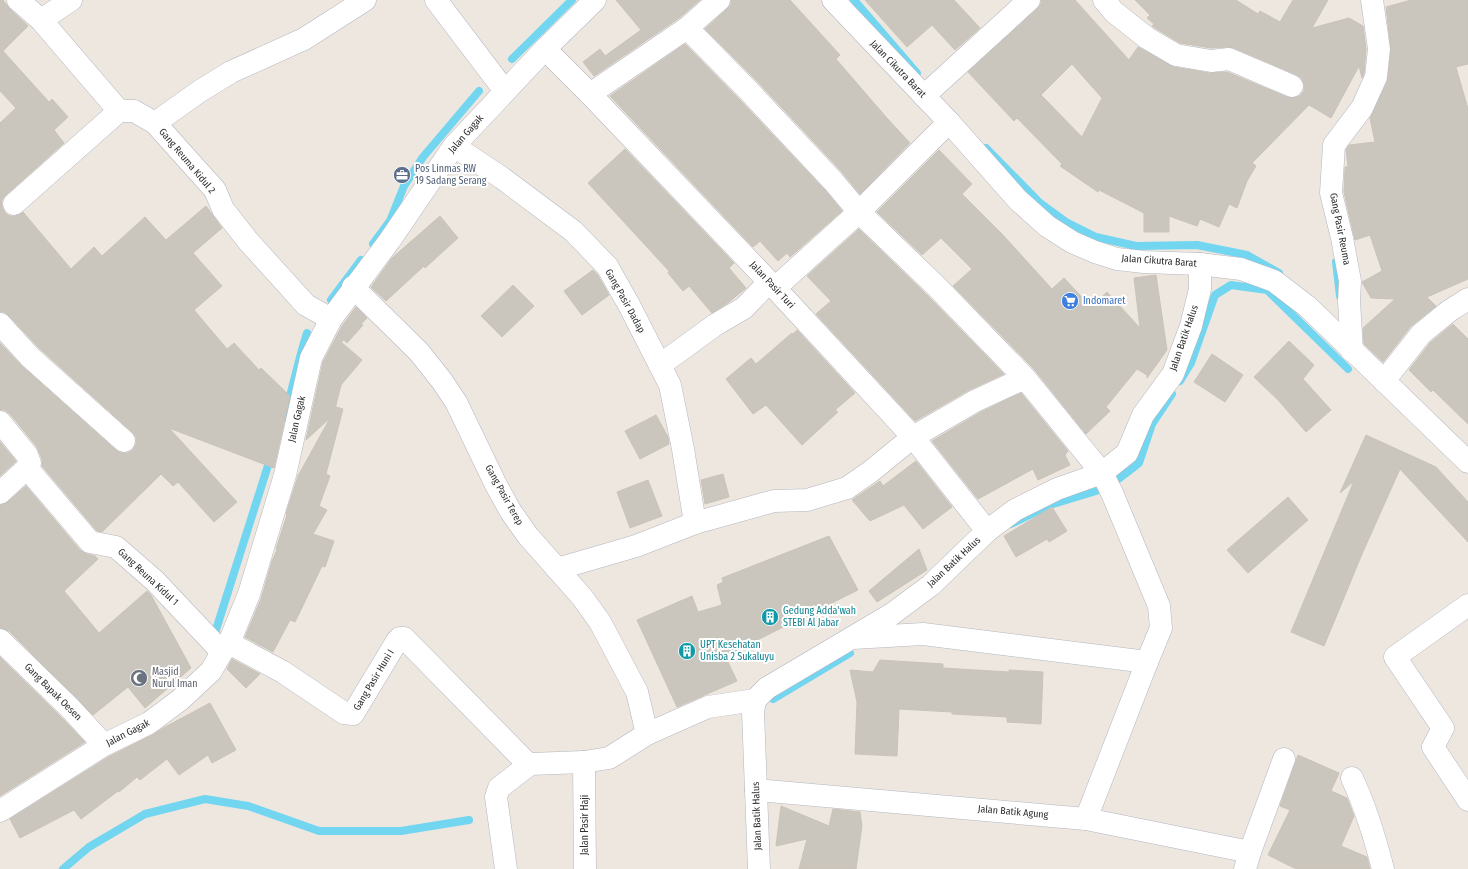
<svg xmlns="http://www.w3.org/2000/svg" width="1468" height="869" viewBox="0 0 1468 869" font-family="'Fira Sans Condensed',sans-serif">
	<style>
		.lines { fill: none; stroke-linecap: round; stroke-linejoin: round }
		.stream { stroke: #73d6f0; stroke-width: 8 }
		.building { fill: #cac5bd; stroke: #cac3b8; fill-rule: evenodd }
		.minor-casing { stroke: #b3b6c0; stroke-width: 23 }
		.secondary-casing { stroke: #b3b6c0; stroke-width: 23 }
		.minor { stroke: #fff; stroke-width: 22 }
		.secondary { stroke: #fff; stroke-width: 22 }
		.labels { text-anchor: middle; dominant-baseline: central; stroke-width: 4; stroke-linejoin: round; paint-order: stroke }
		.street-label { font-size: 10px; fill: #2d2d2d; stroke: #fff }
		.service-label { font-size: 10px; fill: #4e5e75; stroke: #fff; text-anchor: start }
		.shop-label { font-size: 10px; fill: #366cbe; stroke: #fff; text-anchor: start }
		.culture-label { font-size: 10px; fill: #0d838f; stroke: #fff; text-anchor: start }
		.worship-label { font-size: 10px; fill: #5b616d; stroke: #fff; text-anchor: start }
	</style>
	<rect width="100%" height="100%" fill="#eee7df"/>
	<g class="lines">
		<g class="stream">
			<path d="M 854,0 L 917,73"/>
			<path d="M 512,59 L 572,0"/>
			<path d="M 986,148 L 1040,203 L 1066,222 L 1096,237 L 1136,246 L 1197,245 L 1247,255 L 1279,273"/>
			<path d="M 373,244 L 390,221 L 404,186 L 423,157 L 479,91"/>
			<path d="M 1336,262 L 1340,296"/>
			<path d="M 331,300 L 361,260"/>
			<path d="M 1180,381 L 1191,363 L 1215,295 L 1231,285 L 1267,290 L 1348,369"/>
			<path d="M 284,417 C 293,389 298,360 307,333"/>
			<path d="M 1117,480 L 1139,463 L 1152,424 L 1172,394"/>
			<path d="M 1011,524 L 1050,505 L 1096,491"/>
			<path d="M 214,636 L 271,456"/>
			<path d="M 773,699 L 850,653"/>
			<path d="M 63,869 L 89,847 L 145,814 L 205,799 L 248,806 L 319,831 L 401,831 L 469,820"/>
		</g>
	</g>
	<g class="building">
		<path d="M 0,0 L 3,0 L 10,9 L 28,26 L 3,51 L 49,102 L 52,99 L 68,117 L 54,130 L 64,143 L 6,195 L 2,200 L 2,206 L 5,213 L 10,216 L 16,216 L 23,212 L 71,269 L 94,247 L 102,256 L 145,217 L 166,240 L 206,206 L 222,228 L 193,253 L 222,286 L 194,310 L 227,349 L 234,343 L 259,370 L 261,368 L 290,396 L 274,468 L 169,428 L 237,502 L 214,522 L 178,482 L 173,486 L 161,474 L 102,532 L 97,531 L 42,466 L 42,459 L 37,447 L 10,414 L 5,410 L 0,410 L 0,343 L 22,366 L 116,450 L 121,453 L 128,453 L 133,450 L 136,444 L 136,437 L 132,432 L 39,348 L 9,316 L 4,312 L 0,312 L 0,123 L 16,108 L 0,91 Z"/>
		<path d="M 616,0 L 700,0 L 679,18 L 594,76 L 583,62 L 600,49 L 605,56 L 641,30 Z"/>
		<path d="M 731,0 L 790,0 L 840,55 L 836,59 L 886,117 L 910,143 L 860,194 L 842,172 L 756,80 L 705,29 L 727,9 L 731,4 Z"/>
		<path d="M 865,0 L 954,0 L 980,28 L 955,50 L 932,25 L 907,47 Z"/>
		<path d="M 1041,0 L 1075,0 L 1129,60 L 1138,47 L 1174,67 L 1209,73 L 1227,72 L 1287,97 L 1293,98 L 1300,96 L 1304,91 L 1304,84 L 1302,78 L 1297,75 L 1234,48 L 1228,47 L 1211,48 L 1180,43 L 1152,26 L 1154,24 L 1147,18 L 1150,15 L 1135,0 L 1236,0 L 1258,14 L 1260,11 L 1280,22 L 1293,0 L 1328,0 L 1312,28 L 1349,18 L 1363,26 L 1366,49 L 1364,74 L 1362,78 L 1359,66 L 1331,118 L 1309,105 L 1252,163 L 1256,166 L 1247,181 L 1237,208 L 1229,204 L 1219,227 L 1200,219 L 1197,226 L 1169,216 L 1169,232 L 1144,232 L 1144,213 L 1099,190 L 1098,192 L 1060,166 L 1062,164 L 1017,118 L 1014,121 L 968,72 L 1037,9 L 1041,4 ZM 1072,64 L 1102,98 L 1082,137 L 1041,95 Z"/>
		<path d="M 1411,0 L 1468,0 L 1468,64 L 1456,67 L 1468,109 L 1468,279 L 1427,297 L 1436,306 L 1411,326 L 1383,362 L 1364,344 L 1363,328 L 1395,299 L 1371,298 L 1362,282 L 1382,271 L 1370,235 L 1355,240 L 1344,192 L 1345,167 L 1348,167 L 1346,150 L 1349,145 L 1375,142 L 1370,118 L 1387,82 L 1391,50 L 1386,7 Z"/>
		<path d="M 685,44 L 738,98 L 824,189 L 842,211 L 790,257 L 787,253 L 778,261 L 760,241 L 753,247 L 610,96 Z"/>
		<path d="M 625,149 L 734,263 L 729,268 L 746,288 L 729,302 L 712,313 L 689,286 L 683,291 L 668,273 L 669,271 L 588,183 Z"/>
		<path d="M 939,150 L 972,184 L 962,194 L 1002,234 L 1052,289 L 1064,278 L 1091,307 L 1107,292 L 1140,328 L 1134,278 L 1156,275 L 1167,350 L 1147,378 L 1147,375 L 1137,369 L 1106,407 L 1110,411 L 1086,434 L 1034,369 L 953,286 L 972,269 L 941,238 L 922,255 L 877,212 Z"/>
		<path d="M 440,216 L 458,238 L 425,268 L 424,266 L 386,301 L 371,287 L 392,258 Z"/>
		<path d="M 859,229 L 928,296 L 1004,374 L 969,390 L 915,421 L 816,314 L 831,301 L 807,276 Z"/>
		<path d="M 593,270 L 597,274 L 609,295 L 582,315 L 564,291 Z"/>
		<path d="M 513,285 L 534,306 L 502,337 L 481,316 Z"/>
		<path d="M 356,307 L 367,318 L 361,324 L 363,325 L 347,343 L 344,340 L 341,342 L 362,360 L 341,385 L 335,409 L 336,407 L 343,409 L 326,474 L 330,476 L 319,506 L 327,510 L 313,534 L 334,541 L 325,567 L 322,566 L 295,622 L 290,620 L 273,652 L 245,637 L 261,599 L 272,561 L 277,550 L 276,549 L 287,515 L 286,514 L 298,476 L 330,418 L 306,440 L 323,362 L 342,326 Z"/>
		<path d="M 1453,324 L 1468,339 L 1468,424 L 1433,390 L 1431,392 L 1409,370 L 1430,343 Z"/>
		<path d="M 797,330 L 855,393 L 835,410 L 838,412 L 802,445 L 766,405 L 753,414 L 726,379 L 751,358 L 756,364 L 792,333 L 793,334 Z"/>
		<path d="M 1289,341 L 1314,365 L 1303,379 L 1331,410 L 1306,432 L 1278,400 L 1254,377 Z"/>
		<path d="M 1212,354 L 1243,375 L 1225,402 L 1194,382 Z"/>
		<path d="M 1021,393 L 1068,451 L 1065,455 L 1070,465 L 1038,480 L 1033,469 L 978,499 L 932,441 L 981,412 Z"/>
		<path d="M 656,415 L 668,437 L 669,444 L 640,459 L 625,431 Z"/>
		<path d="M 1366,435 L 1436,467 L 1468,502 L 1468,542 L 1400,469 L 1362,554 L 1324,646 L 1291,632 L 1354,481 L 1340,493 Z"/>
		<path d="M 0,442 L 16,461 L 0,476 Z"/>
		<path d="M 916,461 L 952,507 L 923,529 L 904,505 L 870,521 L 852,500 L 880,481 L 883,486 Z"/>
		<path d="M 723,474 L 729,497 L 705,504 L 701,480 Z"/>
		<path d="M 648,480 L 662,516 L 630,528 L 617,492 Z"/>
		<path d="M 26,486 L 80,550 L 87,554 L 95,556 L 98,559 L 64,591 L 99,633 L 147,591 L 151,595 L 191,668 L 145,708 L 128,687 L 93,715 L 9,631 L 0,628 L 0,505 L 8,502 Z"/>
		<path d="M 1288,497 L 1308,520 L 1248,573 L 1227,550 Z"/>
		<path d="M 1052,507 L 1067,531 L 1049,542 L 1047,539 L 1016,557 L 1004,536 Z"/>
		<path d="M 829,536 L 858,590 L 725,656 L 737,681 L 677,707 L 637,620 L 692,596 L 698,612 L 722,605 L 717,585 L 723,582 L 722,578 Z"/>
		<path d="M 919,549 L 927,570 L 877,602 L 869,591 Z"/>
		<path d="M 0,657 L 61,717 L 85,742 L 0,796 Z"/>
		<path d="M 232,659 L 260,674 L 246,688 L 227,669 Z"/>
		<path d="M 880,660 L 943,664 L 943,668 L 1009,672 L 1009,670 L 1043,672 L 1041,724 L 1007,722 L 1007,717 L 952,714 L 952,712 L 899,709 L 897,756 L 855,754 L 857,702 L 850,670 L 873,672 Z"/>
		<path d="M 210,703 L 236,750 L 212,763 L 208,755 L 179,775 L 167,759 L 140,780 L 137,777 L 119,792 L 118,791 L 81,819 L 74,810 L 20,838 L 10,819 L 110,756 L 154,734 L 165,727 Z"/>
		<path d="M 1298,755 L 1339,773 L 1331,791 L 1347,798 L 1354,816 L 1341,846 L 1367,857 L 1370,869 L 1296,869 L 1268,855 L 1290,810 L 1280,806 Z"/>
		<path d="M 781,806 L 829,826 L 833,809 L 860,812 L 862,826 L 856,869 L 799,869 L 807,839 L 776,846 Z"/>
	</g>
	<g class="lines">
		<defs>
			<g id="minor">
				<path d="M 18,0 L 41,20 L 119,111 L 134,111 L 155,123 L 215,190 L 223,209 L 248,241 L 306,305 L 331,319"/>
				<path d="M 436,0 L 505,91"/>
				<path d="M 719,0 L 687,28 L 747,89 L 833,181 L 859,212 L 937,287 L 1025,378 L 1102,473 L 1112,493 L 1159,606 L 1161,628 L 1147,662"/>
				<path d="M 1104,0 L 1114,12 L 1147,38 L 1176,55 L 1211,61 L 1229,59 L 1292,86"/>
				<path d="M 41,20 L 71,0"/>
				<path d="M 545,49 L 590,94 L 775,288 L 913,437 L 987,531"/>
				<path d="M 590,94 L 687,28"/>
				<path d="M 924,96 L 1029,0"/>
				<path d="M 155,123 L 200,91 L 231,72 L 304,39 L 365,0"/>
				<path d="M 454,146 L 502,178 L 573,231 L 607,266 L 629,305 L 670,385 L 683,449 L 695,523"/>
				<path d="M 14,204 L 119,111"/>
				<path d="M 353,287 L 419,352 L 442,381 L 456,402 L 496,485 L 511,512 L 528,536 L 582,597 L 600,622 L 637,692 L 647,734"/>
				<path d="M 775,288 L 859,212 L 949,122"/>
				<path d="M 0,324 L 30,357 L 124,441"/>
				<path d="M 1352,351 L 1349,301 L 1350,281 L 1342,238 L 1331,193 L 1334,145 L 1362,108 L 1376,77 L 1379,49 L 1372,0"/>
				<path d="M 660,365 L 715,325 L 744,308 L 769,282"/>
				<path d="M 1384,381 L 1421,334 L 1449,311 L 1468,299"/>
				<path d="M 0,422 L 27,455 L 30,463 L 27,468 L 90,542 L 116,547 L 155,581 L 222,652"/>
				<path d="M 0,493 L 27,468"/>
				<path d="M 557,569 L 636,546 L 695,523 L 774,501 L 807,500 L 847,488 L 870,472 L 913,437 L 975,401 L 1025,378"/>
				<path d="M 1468,605 L 1395,657 L 1443,728 L 1433,747 L 1468,800"/>
				<path d="M 853,638 L 923,634 L 1147,662 L 1086,819"/>
				<path d="M 0,640 L 70,708 L 104,745"/>
				<path d="M 229,643 L 283,672 L 344,713 L 353,714 L 397,641 L 400,638 L 404,638 L 526,762 L 530,764"/>
				<path d="M 584,762 L 585,869"/>
				<path d="M 1352,778 C 1366,808 1375,838 1383,869"/>
				<path d="M 756,790 L 1086,819 L 1250,852 L 1245,869"/>
				<path d="M 0,811 L 104,745 L 149,723 L 180,700 L 211,671 L 222,652 L 229,643 L 249,594 L 285,475 L 311,358 L 331,319 L 390,240 L 454,146 L 545,49 L 595,0"/>
				<path d="M 1250,852 L 1284,759"/>
				<path d="M 506,869 L 496,797 L 499,788 L 530,764 L 584,762 L 609,758 L 647,734 L 708,707 L 755,700"/>
				<path d="M 759,869 L 753,712 L 755,700 L 767,688 L 892,614 L 931,585 L 987,531 L 1015,510 L 1057,489 L 1102,473 L 1127,453 L 1143,415 L 1173,374 L 1191,326 L 1200,289 L 1200,264"/>
			</g>
			<path id="secondary" d="M 833,0 L 949,122 L 1018,200 L 1047,226 L 1072,242 L 1095,252 L 1117,259 L 1144,262 L 1200,264 L 1241,269 L 1274,281 L 1308,307 L 1468,462"/>
		</defs>
		<use href="#minor" class="minor-casing"/>
		<use href="#secondary" class="secondary-casing"/>
		<use href="#minor" class="minor"/>
		<use href="#secondary" class="secondary"/>
	</g>
	<defs>
		<symbol id="office-disc" viewBox="-11 -11 22 22"><circle r="9.5" fill="#5c6f8a" stroke="#fff"/><path d="M-6-3h4V-5.5h4V-3h4V5H-6ZM-1-4.5V-3h2v-1.5ZM-6 0V1H6V0Z" fill="#fff"/></symbol>
		<symbol id="supermarket-disc" viewBox="-11 -11 22 22"><circle r="9.5" fill="#3f7fe0" stroke="#fff"/><path d="M-6-5.5h2.5l.6 2H6L4.5 2H-2.5L-4.4-4H-6ZM-1.5 3.2a1.3 1.3 0 1 0 .1 0ZM3 3.2a1.3 1.3 0 1 0 .1 0Z" fill="#fff"/></symbol>
		<symbol id="building-disc" viewBox="-11 -11 22 22"><circle r="9.5" fill="#0f9aa8" stroke="#fff"/><path d="M-4-6H4V6H1V3H-1V6H-4ZM-2.5-4.3h1.7v1.8h-1.7ZM.8-4.3h1.7v1.8H.8ZM-2.5-1h1.7V.8h-1.7ZM.8-1h1.7V.8H.8Z" fill="#fff"/></symbol>
		<symbol id="mosque-disc" viewBox="-11 -11 22 22"><circle r="9.5" fill="#6b7280" stroke="#fff"/><path d="M3.5-4.9A6 6 0 1 0 3.5 4.9A5 5 0 1 1 3.5-4.9Z" fill="#fff"/></symbol>
	</defs>
	<g fill-rule="evenodd">
		<use href="#office-disc" x="392" y="165" width="20" height="20"/>
		<use href="#supermarket-disc" x="1060" y="291" width="20" height="20"/>
		<use href="#building-disc" x="760" y="607" width="20" height="20"/>
		<use href="#building-disc" x="677" y="641" width="20" height="20"/>
		<use href="#mosque-disc" x="129" y="668" width="20" height="20"/>
	</g>
	<g class="labels">
		<g class="street-label">
			<text transform="translate(898 69) rotate(46)">Jalan Cikutra Barat</text>
			<text transform="translate(466 134) rotate(-49)">Jalan Gagak</text>
			<text transform="translate(187 161) rotate(50)">Gang Reuma Kidul 2</text>
			<text transform="translate(1340 229) rotate(79)">Gang Pasir Reuma</text>
			<text transform="translate(1159 261) rotate(4)">Jalan Cikutra Barat</text>
			<text transform="translate(772 285) rotate(47)">Jalan Pasir Turi</text>
			<text transform="translate(625 301) rotate(61)">Gang Pasir Dadap</text>
			<text transform="translate(1184 338) rotate(-71)">Jalan Batik Halus</text>
			<text transform="translate(297 419) rotate(-77)">Jalan Gagak</text>
			<text transform="translate(504 495) rotate(61)">Gang Pasir Terep</text>
			<text transform="translate(954 562) rotate(-43)">Jalan Batik Halus</text>
			<text transform="translate(148 577) rotate(43)">Gang Reuna Kidul 1</text>
			<text transform="translate(374 680) rotate(-59)">Gang Pasir Huni I</text>
			<text transform="translate(53 692) rotate(45)">Gang Bapak Oesen</text>
			<text transform="translate(128 733) rotate(-27)">Jalan Gagak</text>
			<text transform="translate(1013 812) rotate(5)">Jalan Batik Agung</text>
			<text transform="translate(757 816) rotate(-92)">Jalan Batik Halus</text>
			<text transform="translate(585 825) rotate(-90)">Jalan Pasir Haji</text>
		</g>
		<g class="service-label">
			<text x="415" y="169">Pos Linmas RW<tspan x="415" dy="12">19 Sadang Serang</tspan></text>
		</g>
		<g class="shop-label">
			<text x="1083" y="301">Indomaret</text>
		</g>
		<g class="culture-label">
			<text x="783" y="611">Gedung Adda'wah<tspan x="783" dy="12">STEBI Al Jabar</tspan></text>
			<text x="700" y="645">UPT Kesehatan<tspan x="700" dy="12">Unisba 2 Sukaluyu</tspan></text>
		</g>
		<g class="worship-label">
			<text x="152" y="672">Masjid<tspan x="152" dy="12">Nurul Iman</tspan></text>
		</g>
	</g>
</svg>
